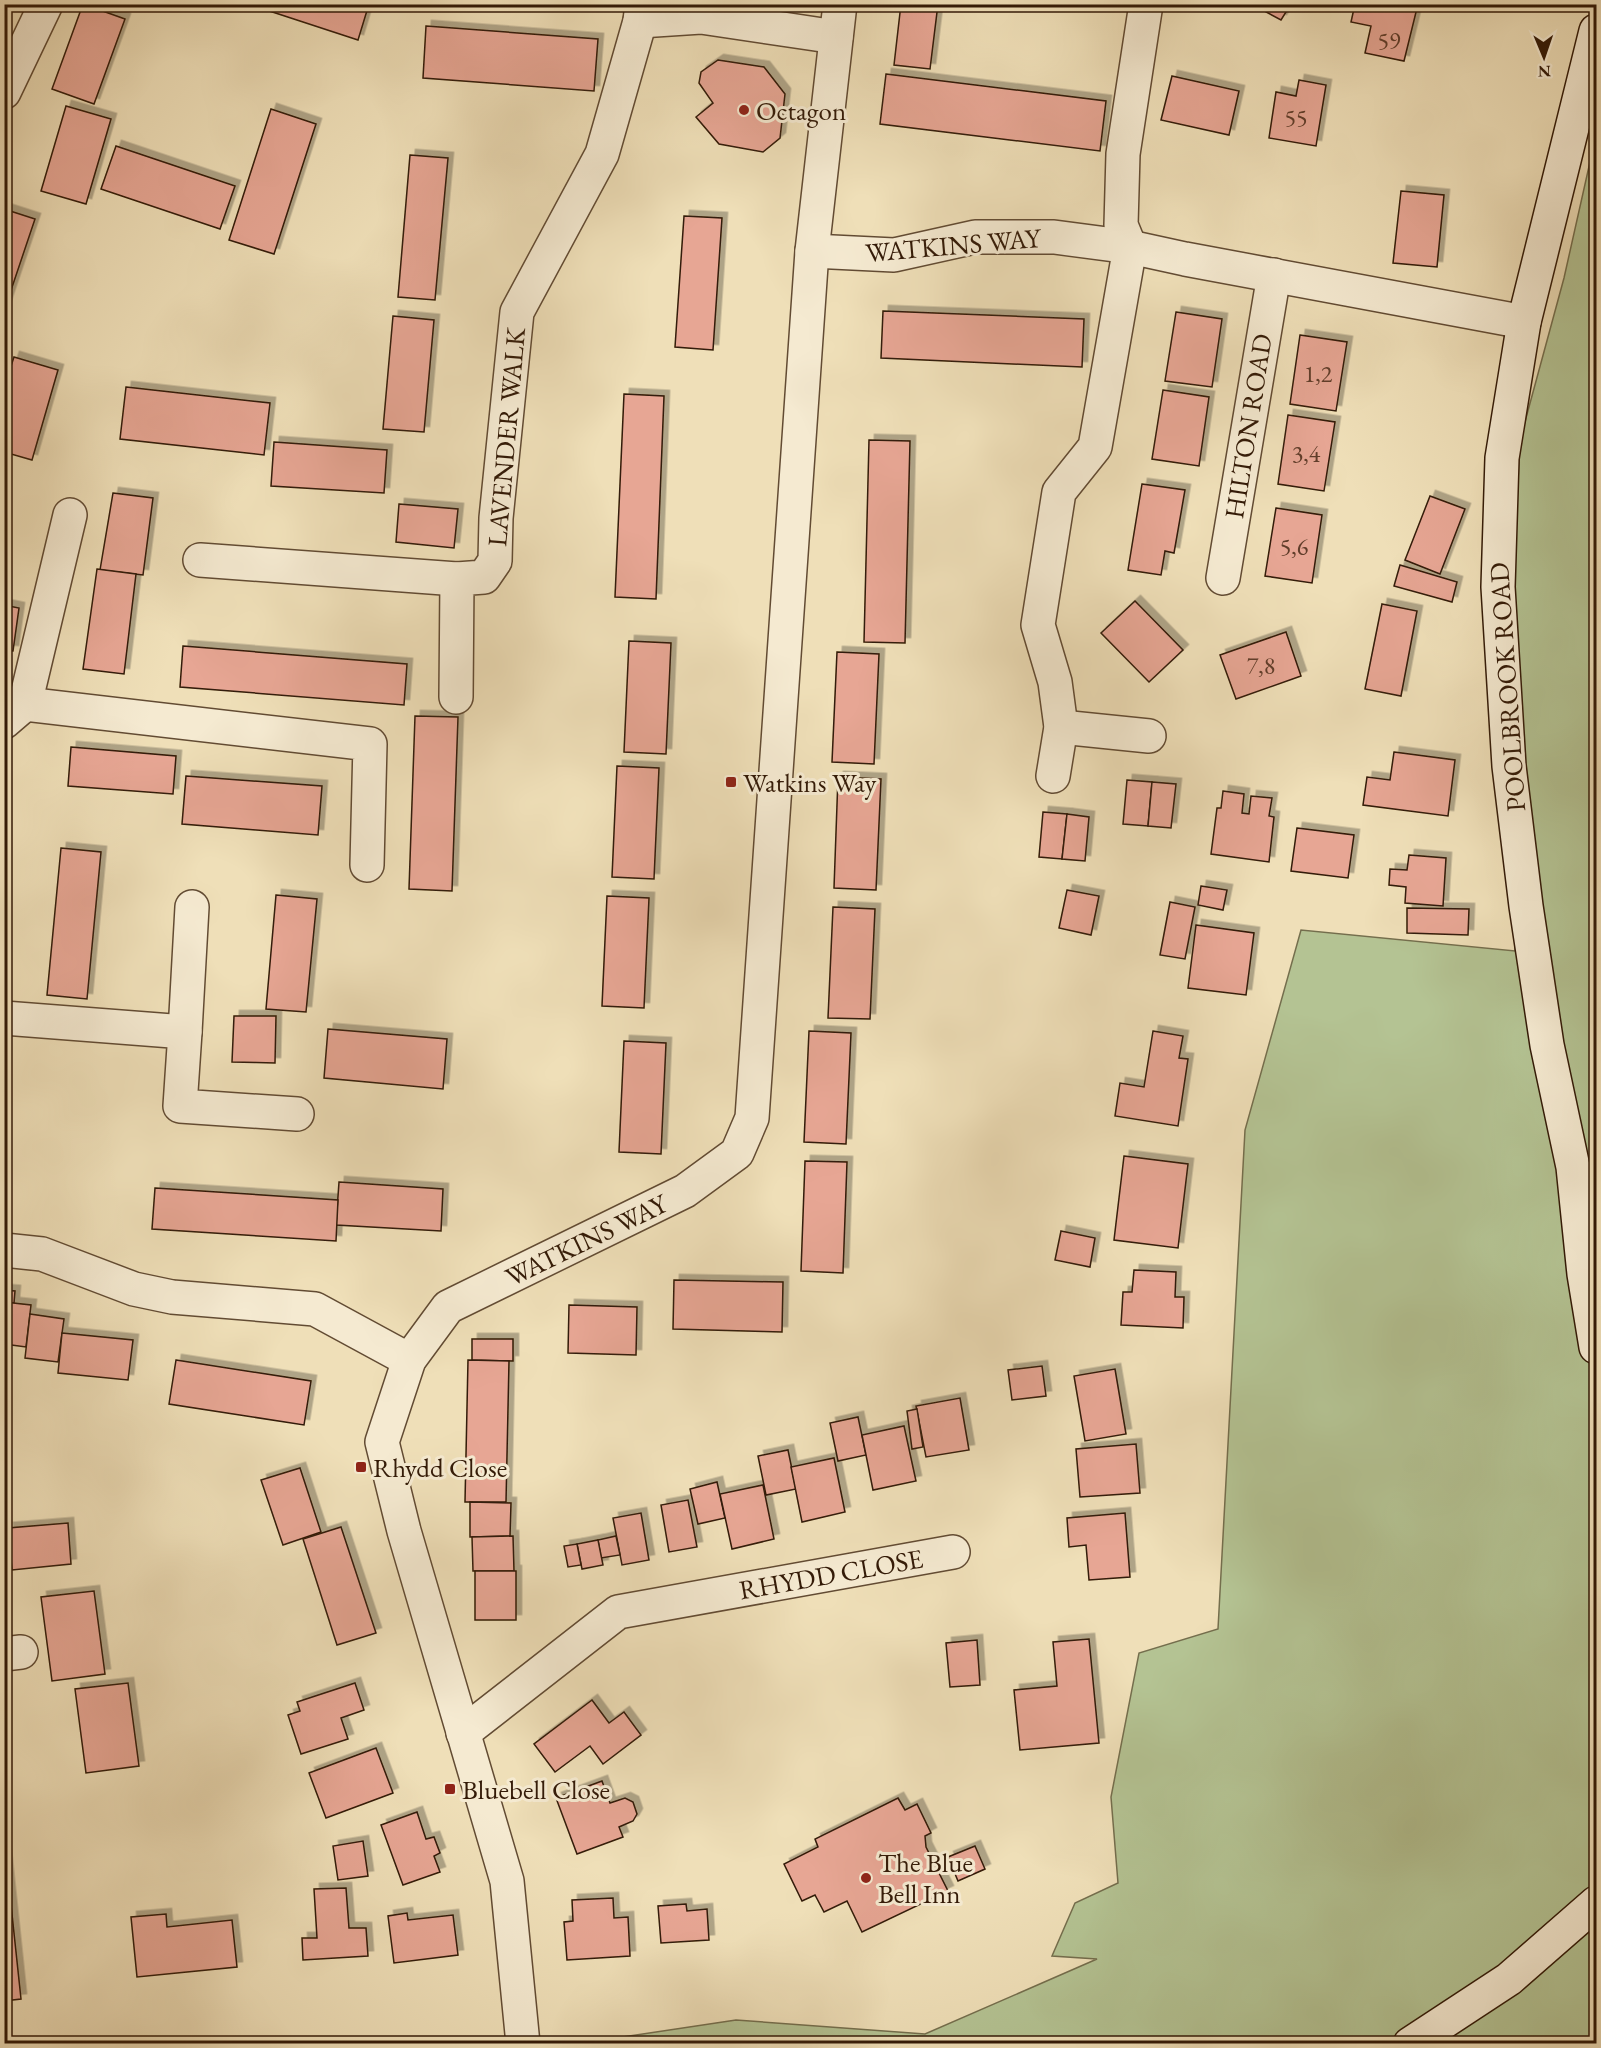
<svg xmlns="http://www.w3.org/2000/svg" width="1601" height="2048" viewBox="0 0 1601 2048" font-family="'EB Garamond',serif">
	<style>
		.grass { fill: #b4c393; stroke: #746e4d; stroke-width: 1.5 }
		.building { fill: #e7a694; stroke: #331a07; stroke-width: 1.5; filter: url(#shadow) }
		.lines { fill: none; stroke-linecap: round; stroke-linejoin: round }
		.street-casing { stroke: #624b33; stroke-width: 36 }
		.secondary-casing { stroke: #331a07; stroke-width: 36 }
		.street { stroke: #f5ead1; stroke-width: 33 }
		.secondary { stroke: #f5ead1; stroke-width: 33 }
		.poi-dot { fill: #8f2418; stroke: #f5ead1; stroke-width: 2 }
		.labels { text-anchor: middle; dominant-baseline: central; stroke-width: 6; stroke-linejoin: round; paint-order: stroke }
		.number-label { font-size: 24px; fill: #603d2a }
		.poi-label { font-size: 27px; fill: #331a07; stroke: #f5ead1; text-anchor: start }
		.street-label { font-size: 27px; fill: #331a07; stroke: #f5ead1 }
	</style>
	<defs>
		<filter id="shadow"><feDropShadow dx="5.5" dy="-5.5" stdDeviation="0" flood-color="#0004"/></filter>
	</defs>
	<rect width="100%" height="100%" fill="#efdfb8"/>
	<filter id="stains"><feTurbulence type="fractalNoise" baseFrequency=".00333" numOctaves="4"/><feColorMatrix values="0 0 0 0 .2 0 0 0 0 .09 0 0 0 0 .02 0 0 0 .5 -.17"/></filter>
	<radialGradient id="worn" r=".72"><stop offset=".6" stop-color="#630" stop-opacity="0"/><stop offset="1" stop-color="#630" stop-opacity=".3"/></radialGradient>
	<path class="grass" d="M 1596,141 L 1596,2043 L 576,2044 L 736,2020 L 925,2034 L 1097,1959 L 1052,1956 L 1075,1903 L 1118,1883 L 1111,1797 L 1139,1653 L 1218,1629 L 1245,1130 L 1301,930 L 1515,951 L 1519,711 L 1511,622 L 1520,440 L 1564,278 L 1594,144 Z"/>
	<g class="building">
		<path d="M 83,4 L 125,19 L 94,104 L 52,89 Z"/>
		<path d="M 248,4 L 369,4 L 358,40 Z"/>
		<path d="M 901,4 L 938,4 L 930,69 L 894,65 Z"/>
		<path d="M 1256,4 L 1291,4 L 1281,20 L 1255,6 Z"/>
		<path d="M 1355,4 L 1418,4 L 1404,61 L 1365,53 L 1371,26 L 1351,22 Z"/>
		<path d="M 426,26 L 598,39 L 594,91 L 423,78 Z"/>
		<path d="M 718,60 L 764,67 L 785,94 L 780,138 L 763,152 L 719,144 L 696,117 L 713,103 L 699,83 L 701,72 Z"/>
		<path d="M 886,74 L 1106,101 L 1100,151 L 880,124 Z"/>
		<path d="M 1172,76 L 1239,91 L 1229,135 L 1161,120 Z"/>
		<path d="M 1299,80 L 1326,85 L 1316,146 L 1269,138 L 1276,92 L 1296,96 Z"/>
		<path d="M 66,106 L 111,119 L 86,204 L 41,191 Z"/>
		<path d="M 271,109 L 316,124 L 274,254 L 229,240 Z"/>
		<path d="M 116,146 L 235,186 L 220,229 L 101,189 Z"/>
		<path d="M 410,155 L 448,158 L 435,300 L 398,297 Z"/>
		<path d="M 1401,191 L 1444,195 L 1437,267 L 1393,263 Z"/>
		<path d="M 4,209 L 35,219 L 4,311 Z"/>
		<path d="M 684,216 L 722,218 L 713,350 L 675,347 Z"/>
		<path d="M 883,311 L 1084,319 L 1082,367 L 881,358 Z"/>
		<path d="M 1176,312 L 1222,319 L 1212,387 L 1165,381 Z"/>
		<path d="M 393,316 L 434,320 L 424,432 L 383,429 Z"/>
		<path d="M 1300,335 L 1347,342 L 1336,411 L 1290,404 Z"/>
		<path d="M 14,357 L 58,370 L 32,460 L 4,452 L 4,387 Z"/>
		<path d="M 126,387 L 270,403 L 264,455 L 120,439 Z"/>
		<path d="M 1163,390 L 1209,397 L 1199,466 L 1152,459 Z"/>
		<path d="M 624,394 L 664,396 L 656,599 L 615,597 Z"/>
		<path d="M 1288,415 L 1335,422 L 1324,491 L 1278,484 Z"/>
		<path d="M 869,440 L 910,441 L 905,643 L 864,642 Z"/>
		<path d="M 274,442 L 387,450 L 384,493 L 271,486 Z"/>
		<path d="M 1142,484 L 1185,490 L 1174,553 L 1165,551 L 1161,575 L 1128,570 Z"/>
		<path d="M 113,493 L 153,498 L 143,575 L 100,570 Z"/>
		<path d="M 1430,496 L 1465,509 L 1440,574 L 1405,560 Z"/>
		<path d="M 399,504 L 458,509 L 454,548 L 396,542 Z"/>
		<path d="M 1276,508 L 1322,515 L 1312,583 L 1265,576 Z"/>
		<path d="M 1400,565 L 1457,582 L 1452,602 L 1394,586 Z"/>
		<path d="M 97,569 L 136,574 L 124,674 L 83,669 Z"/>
		<path d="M 1135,601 L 1183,650 L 1149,682 L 1101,633 Z"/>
		<path d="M 1382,604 L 1417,611 L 1401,696 L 1365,689 Z"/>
		<path d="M 4,605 L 19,608 L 13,651 L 4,650 Z"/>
		<path d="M 1286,632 L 1301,676 L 1236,699 L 1220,655 Z"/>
		<path d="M 629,641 L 671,643 L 666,754 L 624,752 Z"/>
		<path d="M 183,646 L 407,664 L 404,705 L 180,687 Z"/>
		<path d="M 837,652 L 879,654 L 874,764 L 832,762 Z"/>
		<path d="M 415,716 L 458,717 L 452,891 L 409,889 Z"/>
		<path d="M 71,747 L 176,756 L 173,794 L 68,786 Z"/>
		<path d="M 1394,752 L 1455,760 L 1448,816 L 1363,805 L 1367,777 L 1390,780 Z"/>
		<path d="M 617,766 L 659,768 L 654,879 L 612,877 Z"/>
		<path d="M 186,776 L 322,786 L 318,835 L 182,824 Z"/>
		<path d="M 838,777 L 881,779 L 876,890 L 834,888 Z"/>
		<path d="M 1127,780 L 1152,782 L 1148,826 L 1123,824 Z"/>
		<path d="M 1152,782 L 1176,784 L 1171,828 L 1148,826 Z"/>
		<path d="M 1223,791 L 1244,794 L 1242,813 L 1249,814 L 1251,796 L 1272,798 L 1269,816 L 1274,817 L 1269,862 L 1211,854 L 1217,808 L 1221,808 Z"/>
		<path d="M 1043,812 L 1067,814 L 1062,859 L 1039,857 Z"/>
		<path d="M 1067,814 L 1089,817 L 1085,861 L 1062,859 Z"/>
		<path d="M 1297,828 L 1354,835 L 1348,878 L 1291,871 Z"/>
		<path d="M 61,848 L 101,852 L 87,999 L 47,995 Z"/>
		<path d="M 1409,855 L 1446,858 L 1443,906 L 1405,903 L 1406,887 L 1389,885 L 1390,869 L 1407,870 Z"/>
		<path d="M 1201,886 L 1227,890 L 1223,910 L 1198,905 Z"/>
		<path d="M 1067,890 L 1099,896 L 1091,935 L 1059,928 Z"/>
		<path d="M 276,895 L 317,899 L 306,1012 L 266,1009 Z"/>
		<path d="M 607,896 L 649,898 L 644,1008 L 602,1006 Z"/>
		<path d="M 1170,902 L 1195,907 L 1185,959 L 1160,955 Z"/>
		<path d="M 833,907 L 875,909 L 870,1019 L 828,1018 Z"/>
		<path d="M 1407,908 L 1469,909 L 1468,935 L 1407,933 Z"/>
		<path d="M 1196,925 L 1254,933 L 1246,995 L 1188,988 Z"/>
		<path d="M 234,1016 L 276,1016 L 275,1063 L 232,1062 Z"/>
		<path d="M 328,1029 L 447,1039 L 443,1089 L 324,1078 Z"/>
		<path d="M 809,1031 L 851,1033 L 846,1144 L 804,1142 Z"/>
		<path d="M 1153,1031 L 1183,1036 L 1179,1058 L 1188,1059 L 1178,1126 L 1115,1116 L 1120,1083 L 1144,1087 Z"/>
		<path d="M 624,1041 L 666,1043 L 661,1154 L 619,1152 Z"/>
		<path d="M 1124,1156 L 1188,1164 L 1178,1248 L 1114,1240 Z"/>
		<path d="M 805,1161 L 847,1162 L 843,1273 L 801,1271 Z"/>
		<path d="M 339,1182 L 443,1189 L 441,1231 L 336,1225 Z"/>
		<path d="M 155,1188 L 338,1200 L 336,1241 L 152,1229 Z"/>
		<path d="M 1061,1231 L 1095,1238 L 1090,1267 L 1055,1260 Z"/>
		<path d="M 1134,1270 L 1176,1272 L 1175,1297 L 1184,1297 L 1183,1328 L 1121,1325 L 1123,1292 L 1132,1292 Z"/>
		<path d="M 674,1280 L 783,1282 L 782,1332 L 673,1329 Z"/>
		<path d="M 4,1290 L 15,1291 L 14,1303 L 4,1302 Z"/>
		<path d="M 4,1302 L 31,1305 L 26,1347 L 4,1344 Z"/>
		<path d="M 569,1305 L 637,1307 L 636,1355 L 568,1353 Z"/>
		<path d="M 30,1314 L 64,1319 L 58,1362 L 25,1358 Z"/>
		<path d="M 62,1333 L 133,1340 L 128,1380 L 58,1373 Z"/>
		<path d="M 472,1339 L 513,1339 L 513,1361 L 472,1360 Z"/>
		<path d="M 176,1360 L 311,1381 L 304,1425 L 169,1404 Z"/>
		<path d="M 468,1360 L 509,1361 L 506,1502 L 465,1502 Z"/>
		<path d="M 1042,1366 L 1046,1396 L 1012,1400 L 1008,1370 Z"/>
		<path d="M 1115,1369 L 1126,1434 L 1085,1441 L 1074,1376 Z"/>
		<path d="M 960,1398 L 969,1450 L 926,1457 L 916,1406 Z"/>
		<path d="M 917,1409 L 923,1447 L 912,1449 L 907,1411 Z"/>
		<path d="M 858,1417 L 866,1455 L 838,1461 L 830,1423 Z"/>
		<path d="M 904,1426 L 916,1481 L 873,1490 L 862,1435 Z"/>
		<path d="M 1136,1444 L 1140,1493 L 1080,1497 L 1076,1449 Z"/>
		<path d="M 788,1450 L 796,1489 L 766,1495 L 758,1456 Z"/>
		<path d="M 834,1458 L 845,1512 L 802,1522 L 791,1467 Z"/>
		<path d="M 300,1468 L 321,1532 L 283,1545 L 261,1480 Z"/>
		<path d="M 717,1482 L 725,1518 L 698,1524 L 690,1489 Z"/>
		<path d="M 763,1485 L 774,1539 L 732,1549 L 720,1494 Z"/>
		<path d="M 688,1500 L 697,1547 L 669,1552 L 661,1505 Z"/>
		<path d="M 470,1502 L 511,1503 L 510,1536 L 470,1537 Z"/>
		<path d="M 641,1513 L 649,1560 L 622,1565 L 613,1518 Z"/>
		<path d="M 1125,1513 L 1130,1577 L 1089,1580 L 1086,1545 L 1069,1547 L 1067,1518 Z"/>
		<path d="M 68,1523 L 71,1564 L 12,1570 L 8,1528 Z"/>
		<path d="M 341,1527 L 376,1633 L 337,1645 L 303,1539 Z"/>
		<path d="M 513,1536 L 514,1571 L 473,1571 L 472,1537 Z"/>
		<path d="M 616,1536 L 620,1555 L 601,1558 L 598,1540 Z"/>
		<path d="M 598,1540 L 603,1565 L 582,1569 L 577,1544 Z"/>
		<path d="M 577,1544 L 581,1565 L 568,1567 L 564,1546 Z"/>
		<rect x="475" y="1571" width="41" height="49"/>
		<path d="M 94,1591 L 105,1674 L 52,1681 L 41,1597 Z"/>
		<path d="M 1089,1639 L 1099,1743 L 1020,1750 L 1014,1690 L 1057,1686 L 1053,1642 Z"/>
		<path d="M 977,1640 L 980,1685 L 950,1687 L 946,1643 Z"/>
		<path d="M 128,1683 L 139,1766 L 86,1773 L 75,1689 Z"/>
		<path d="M 355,1683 L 364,1710 L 341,1718 L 348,1739 L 301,1754 L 288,1715 L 300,1711 L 297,1702 Z"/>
		<path d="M 592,1700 L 609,1723 L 624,1712 L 641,1735 L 603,1764 L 590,1746 L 555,1772 L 534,1744 Z"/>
		<path d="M 376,1748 L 393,1793 L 326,1818 L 309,1773 Z"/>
		<path d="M 602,1781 L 610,1803 L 625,1798 L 633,1802 L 637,1814 L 633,1821 L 619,1827 L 623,1837 L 577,1854 L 556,1798 Z"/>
		<path d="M 898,1798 L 905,1810 L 917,1804 L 931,1833 L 925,1836 L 926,1847 L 948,1891 L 862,1932 L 847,1901 L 824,1912 L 815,1895 L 802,1901 L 784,1864 L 818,1847 L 815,1839 Z"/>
		<path d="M 417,1812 L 426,1839 L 434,1837 L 440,1853 L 434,1856 L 440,1872 L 403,1885 L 381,1825 Z"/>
		<path d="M 4,1839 L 21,1999 L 4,2001 Z"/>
		<path d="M 363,1841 L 368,1876 L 338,1880 L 333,1846 Z"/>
		<path d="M 975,1846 L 985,1869 L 958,1881 L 948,1857 Z"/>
		<path d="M 346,1888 L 349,1928 L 366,1928 L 368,1956 L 303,1960 L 302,1938 L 317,1938 L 314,1889 Z"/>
		<path d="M 613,1898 L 614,1918 L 628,1917 L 630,1956 L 567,1960 L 564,1922 L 573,1921 L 572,1900 Z"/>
		<path d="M 686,1904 L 687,1911 L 707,1909 L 709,1940 L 661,1943 L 658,1906 Z"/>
		<path d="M 407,1913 L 408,1920 L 453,1915 L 458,1955 L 394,1963 L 388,1916 Z"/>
		<path d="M 166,1914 L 167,1927 L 232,1920 L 237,1967 L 137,1977 L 131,1917 Z"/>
	</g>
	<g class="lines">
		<defs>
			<g id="street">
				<path d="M 640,21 L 701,17 L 836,37"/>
				<path d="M 4,92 L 46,4"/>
				<path d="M 812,251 L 894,255 L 975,237 L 1054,237 L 1130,247 L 1185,259 L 1524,322"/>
				<path d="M 200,560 L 457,579"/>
				<path d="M 1223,578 L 1274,275"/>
				<path d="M 456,697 L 457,579 L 484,577 L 495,561 L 496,518 L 517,312 L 602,154 L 640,21 L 642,4"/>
				<path d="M 25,704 L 370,744 L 367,865"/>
				<path d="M 4,722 L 25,704 L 70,515"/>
				<path d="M 1061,727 L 1149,736"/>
				<path d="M 1053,776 L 1061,727 L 1055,682 L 1038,625 L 1059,492 L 1095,447 L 1130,247 L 1121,225 L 1123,154 L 1146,4"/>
				<path d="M 4,1018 L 185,1032 L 180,1106 L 297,1114"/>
				<path d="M 185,1032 L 192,907"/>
				<path d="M 4,1250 L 42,1254 L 134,1289 L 172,1297 L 315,1309 L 409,1360"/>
				<path d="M 4,1654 L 21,1652"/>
				<path d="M 463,1733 L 618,1612 L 953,1552"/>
				<path d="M 523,2044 L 507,1881 L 404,1531 L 382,1442 L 409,1360 L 448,1307 L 685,1191 L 737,1153 L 752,1118 L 812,251 L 840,4"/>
			</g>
			<g id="secondary">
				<path d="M 1596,31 L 1524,322 L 1502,458 L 1498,587 L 1509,766 L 1526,906 L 1547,1045 L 1573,1167 L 1584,1274 L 1596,1347"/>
				<path d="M 1410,2044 L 1509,1979 L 1596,1903"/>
			</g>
		</defs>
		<use href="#street" class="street-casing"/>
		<use href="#secondary" class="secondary-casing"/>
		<use href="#street" class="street"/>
		<use href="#secondary" class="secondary"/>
	</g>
	<g class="poi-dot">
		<circle cx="744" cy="110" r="6"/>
		<rect x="725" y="776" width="12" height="12" rx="3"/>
		<rect x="355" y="1461" width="12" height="12" rx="3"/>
		<rect x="444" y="1783" width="12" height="12" rx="3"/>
		<circle cx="866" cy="1878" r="6"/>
	</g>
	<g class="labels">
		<g class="number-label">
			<text x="1389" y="40">59</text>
			<text x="1296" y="117">55</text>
			<text x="1318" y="373">1,2</text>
			<text x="1306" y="453">3,4</text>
			<text x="1294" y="546">5,6</text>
			<text x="1261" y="665">7,8</text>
		</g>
		<g class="poi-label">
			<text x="756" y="110">Octagon</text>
			<text x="743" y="782">Watkins Way</text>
			<text x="373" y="1467">Rhydd Close</text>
			<text x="462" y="1789">Bluebell Close</text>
			<text x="878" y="1862">The Blue<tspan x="878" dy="31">Bell Inn</tspan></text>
		</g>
		<g class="street-label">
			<text transform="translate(953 245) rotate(-5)">WATKINS WAY</text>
			<text transform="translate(1248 426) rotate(-81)">HILTON ROAD</text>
			<text transform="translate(506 437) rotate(-85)">LAVENDER WALK</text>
			<text transform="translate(1507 687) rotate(-94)">POOLBROOK ROAD</text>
			<text transform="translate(586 1240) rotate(-26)">WATKINS WAY</text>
			<text transform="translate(831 1574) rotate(-10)">RHYDD CLOSE</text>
		</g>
	</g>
	<rect width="1601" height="2048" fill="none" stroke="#efdfb8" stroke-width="24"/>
	<rect x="6" y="6" width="1589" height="2036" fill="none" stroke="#331a07" stroke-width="3"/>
	<rect x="12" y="12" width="1577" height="2024" fill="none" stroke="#331a07" stroke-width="1.5"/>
	<g transform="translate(1544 57) rotate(178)" stroke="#f5ead1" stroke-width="4.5" paint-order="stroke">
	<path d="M0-4.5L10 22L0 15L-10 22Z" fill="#331a07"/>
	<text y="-9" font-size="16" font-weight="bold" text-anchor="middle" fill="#331a07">N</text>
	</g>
	<rect width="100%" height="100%" filter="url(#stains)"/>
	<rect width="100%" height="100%" fill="url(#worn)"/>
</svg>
